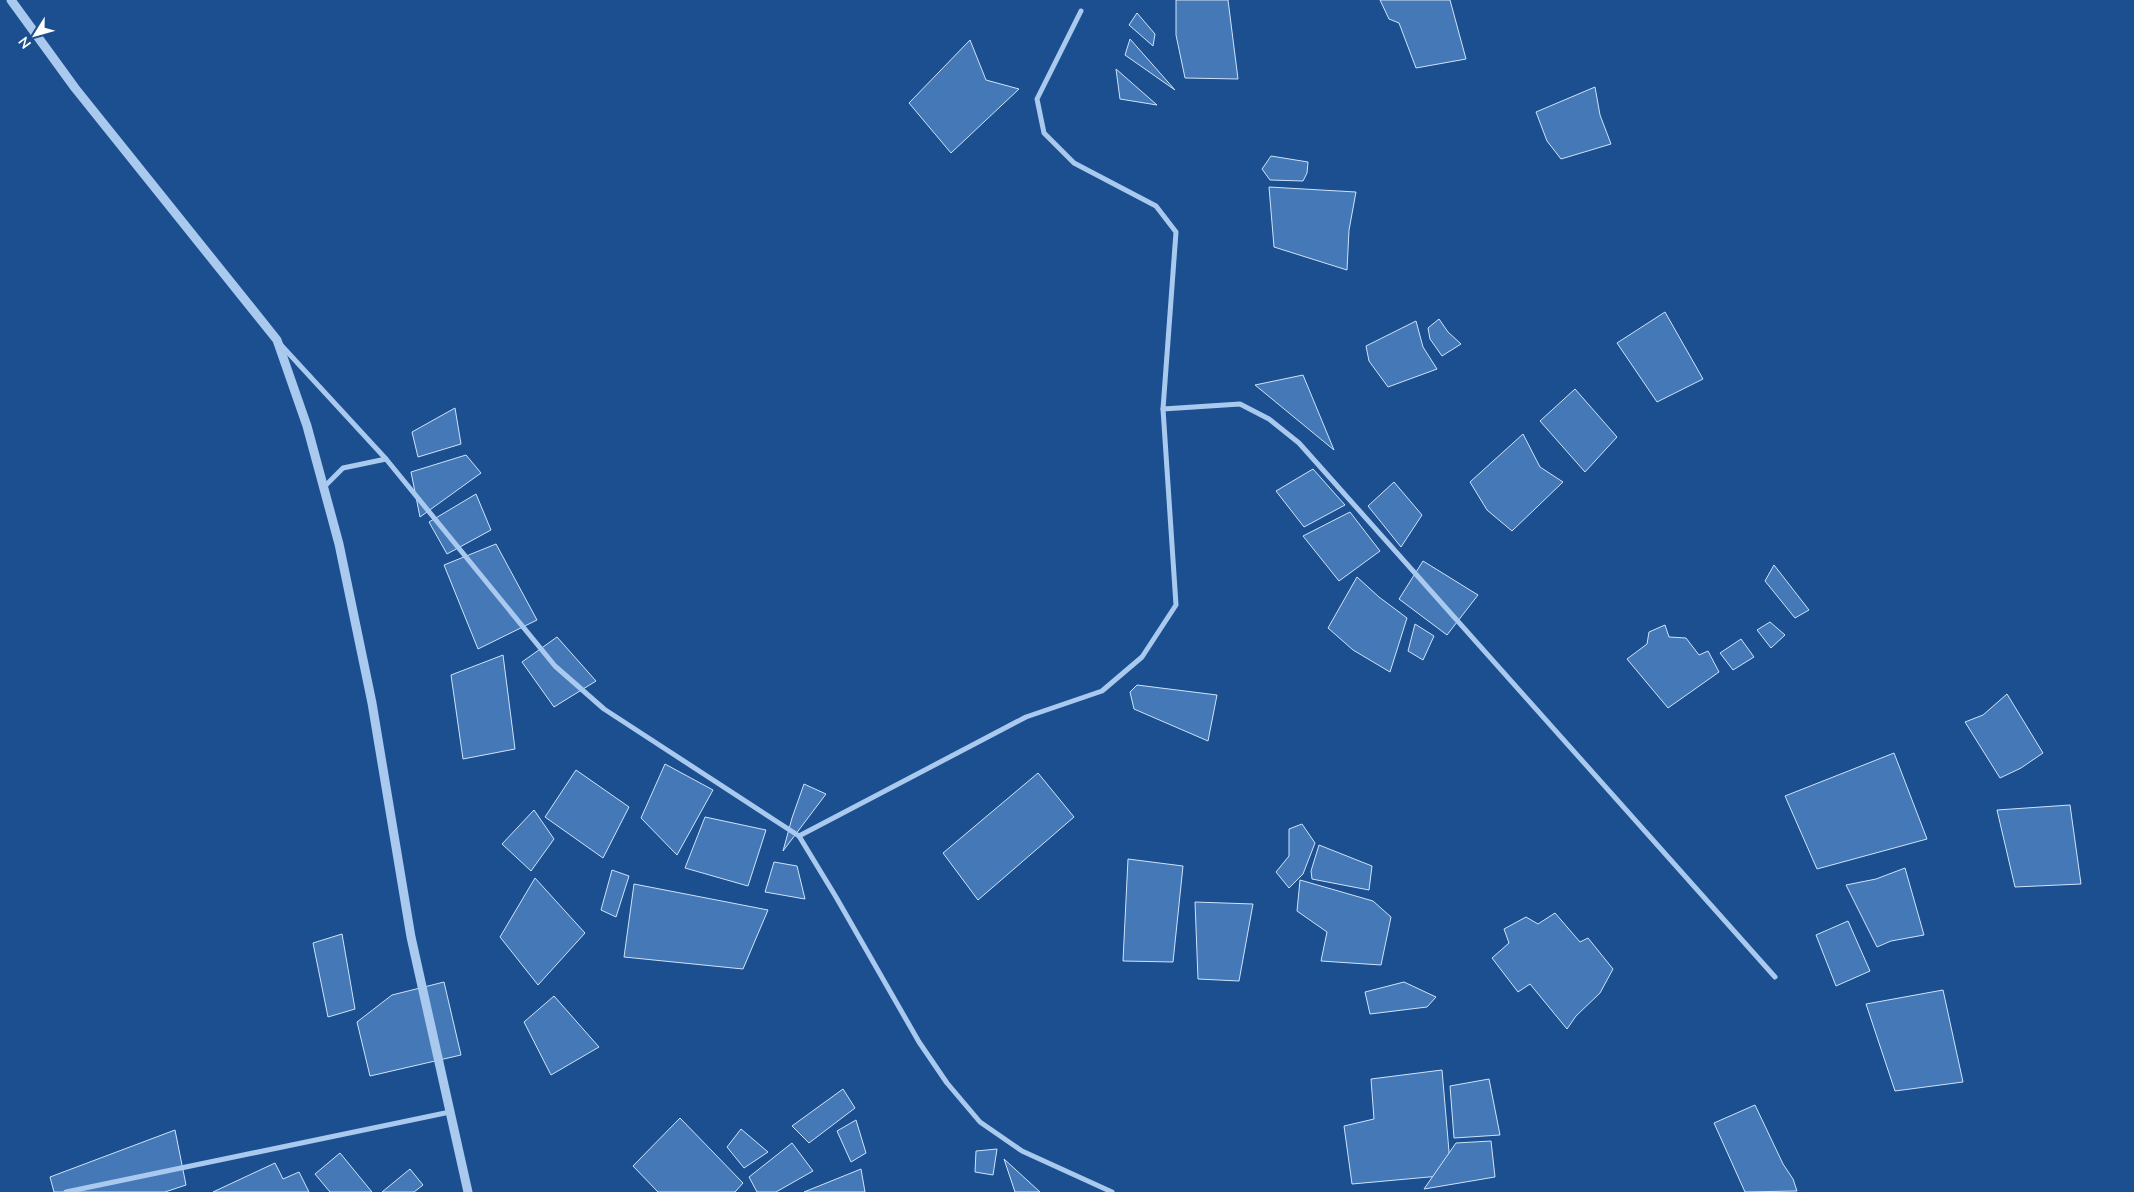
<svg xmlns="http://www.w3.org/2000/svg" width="2134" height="1192" viewBox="0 0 2134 1192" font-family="'Nunito Sans',sans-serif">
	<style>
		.building { fill: #4478b7; stroke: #cfe3fa }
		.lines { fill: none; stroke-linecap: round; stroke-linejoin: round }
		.minor { stroke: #a9c9ee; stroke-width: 5 }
		.tertiary { stroke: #a9c9ee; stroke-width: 9 }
	</style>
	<rect width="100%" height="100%" fill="#1b4f8f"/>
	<g class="building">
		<path d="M 1176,0 L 1228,0 L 1238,79 L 1185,78 L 1176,35 Z"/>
		<path d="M 1380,0 L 1450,0 L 1466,59 L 1416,68 L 1399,23 L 1389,19 Z"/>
		<path d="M 1137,13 L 1155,34 L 1153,46 L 1129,25 Z"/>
		<path d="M 1130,39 L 1175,90 L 1125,55 Z"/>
		<path d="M 970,40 L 986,80 L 1019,89 L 951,153 L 909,103 Z"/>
		<path d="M 1116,69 L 1157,105 L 1120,99 Z"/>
		<path d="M 1595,87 L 1600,115 L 1611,144 L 1561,159 L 1547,141 L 1536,112 Z"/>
		<path d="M 1271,156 L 1308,162 L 1307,173 L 1303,181 L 1270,180 L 1262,169 Z"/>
		<path d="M 1269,187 L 1356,192 L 1349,230 L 1347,270 L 1274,247 Z"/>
		<path d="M 1665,312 L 1703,379 L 1657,402 L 1617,343 Z"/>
		<path d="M 1439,319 L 1448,332 L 1461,344 L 1442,356 L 1430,339 L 1428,328 Z"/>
		<path d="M 1416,321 L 1423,347 L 1437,369 L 1388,387 L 1369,361 L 1366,346 Z"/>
		<path d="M 1303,375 L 1334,450 L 1255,385 Z"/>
		<path d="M 1575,389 L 1617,437 L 1585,472 L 1540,421 Z"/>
		<path d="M 455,408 L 461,444 L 418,457 L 412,432 Z"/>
		<path d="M 1523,434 L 1540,467 L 1563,482 L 1512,531 L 1487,510 L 1470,482 Z"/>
		<path d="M 466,455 L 481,473 L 420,517 L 411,472 Z"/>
		<path d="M 1313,469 L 1345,505 L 1304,527 L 1276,491 Z"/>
		<path d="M 1394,482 L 1422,515 L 1401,547 L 1368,506 Z"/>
		<path d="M 476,494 L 491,530 L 447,554 L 429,522 Z"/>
		<path d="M 1350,512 L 1380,551 L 1339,581 L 1303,536 Z"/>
		<path d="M 496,544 L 537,620 L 478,649 L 444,565 Z"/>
		<path d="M 1423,561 L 1478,595 L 1447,635 L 1399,599 Z"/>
		<path d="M 1774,565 L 1809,610 L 1795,618 L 1765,581 Z"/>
		<path d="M 1357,577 L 1379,597 L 1407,618 L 1390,672 L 1353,650 L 1328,628 Z"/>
		<path d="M 1770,622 L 1785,635 L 1771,648 L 1757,630 Z"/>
		<path d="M 1415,624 L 1434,636 L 1423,660 L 1408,651 Z"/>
		<path d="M 1665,625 L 1669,637 L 1686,638 L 1699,655 L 1708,651 L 1719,672 L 1668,708 L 1627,659 L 1647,644 L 1649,632 Z"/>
		<path d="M 557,637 L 596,681 L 554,707 L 522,662 Z"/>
		<path d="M 1741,639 L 1754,657 L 1733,670 L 1720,653 Z"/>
		<path d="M 503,655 L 515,749 L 463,759 L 451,675 Z"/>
		<path d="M 1137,685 L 1217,695 L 1208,741 L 1134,709 L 1130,692 Z"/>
		<path d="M 2007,694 L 2043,753 L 2021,768 L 2000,778 L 1965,722 L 1983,715 Z"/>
		<path d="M 1894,753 L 1927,839 L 1817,869 L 1785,796 Z"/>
		<path d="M 665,764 L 713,790 L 677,855 L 641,818 Z"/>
		<path d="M 576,770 L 629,807 L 603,858 L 545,817 Z"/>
		<path d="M 1038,773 L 1074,817 L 978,900 L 943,853 Z"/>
		<path d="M 804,784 L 826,794 L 783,851 L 792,818 Z"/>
		<path d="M 2070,805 L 2081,884 L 2015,887 L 1997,810 Z"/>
		<path d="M 534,810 L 554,839 L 531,871 L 502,844 Z"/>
		<path d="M 705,817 L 766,830 L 748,886 L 685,868 Z"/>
		<path d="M 1302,824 L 1315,843 L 1303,874 L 1289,888 L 1276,872 L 1289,856 L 1289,829 Z"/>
		<path d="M 1319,845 L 1372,866 L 1369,890 L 1312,879 L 1311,871 Z"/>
		<path d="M 1128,859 L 1183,866 L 1173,962 L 1123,961 Z"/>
		<path d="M 774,862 L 797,866 L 805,899 L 765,892 Z"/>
		<path d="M 1905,868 L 1924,935 L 1891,941 L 1877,947 L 1846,885 L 1876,879 Z"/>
		<path d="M 612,870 L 629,876 L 616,917 L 601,910 Z"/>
		<path d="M 535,878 L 585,933 L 538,985 L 500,937 Z"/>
		<path d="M 1300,880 L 1373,901 L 1391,917 L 1381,965 L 1321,961 L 1327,932 L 1297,911 Z"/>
		<path d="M 634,884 L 768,910 L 743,969 L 624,957 Z"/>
		<path d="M 1195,902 L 1253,904 L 1239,981 L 1198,979 Z"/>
		<path d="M 1555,913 L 1580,942 L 1588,938 L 1613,969 L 1600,993 L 1576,1016 L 1567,1029 L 1530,984 L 1518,992 L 1492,958 L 1509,943 L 1504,929 L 1526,917 L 1538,924 Z"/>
		<path d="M 1848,921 L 1870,971 L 1836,986 L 1816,935 Z"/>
		<path d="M 342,934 L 355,1009 L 328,1017 L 313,943 Z"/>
		<path d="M 444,982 L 461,1055 L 370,1076 L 357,1022 L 392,995 Z"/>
		<path d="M 1404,982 L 1436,997 L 1427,1007 L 1370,1014 L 1365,992 Z"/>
		<path d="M 1943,990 L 1963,1082 L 1895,1091 L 1866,1004 Z"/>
		<path d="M 554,996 L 599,1047 L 551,1075 L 524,1022 Z"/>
		<path d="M 1442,1070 L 1451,1175 L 1352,1184 L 1344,1126 L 1374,1119 L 1371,1079 Z"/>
		<path d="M 1489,1079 L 1500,1135 L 1454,1138 L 1450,1086 Z"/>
		<path d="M 843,1089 L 855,1108 L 809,1143 L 792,1126 Z"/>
		<path d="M 1755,1105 L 1783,1164 L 1793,1179 L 1797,1191 L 1745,1192 L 1714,1123 Z"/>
		<path d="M 680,1118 L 743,1183 L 735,1192 L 658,1192 L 633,1166 Z"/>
		<path d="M 856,1120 L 866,1153 L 851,1162 L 837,1131 Z"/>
		<path d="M 741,1129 L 768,1152 L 744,1168 L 727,1147 Z"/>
		<path d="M 175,1130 L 186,1185 L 165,1192 L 54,1192 L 50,1177 Z"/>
		<path d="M 1491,1141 L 1495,1177 L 1424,1189 L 1456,1143 Z"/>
		<path d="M 792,1143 L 813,1171 L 776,1192 L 757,1192 L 749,1177 Z"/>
		<path d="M 997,1149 L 993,1175 L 975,1172 L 976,1151 Z"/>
		<path d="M 340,1153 L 372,1192 L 330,1192 L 315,1174 Z"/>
		<path d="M 1004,1159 L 1040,1192 L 1015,1192 Z"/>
		<path d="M 275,1163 L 283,1179 L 299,1172 L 309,1192 L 213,1192 Z"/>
		<path d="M 410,1169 L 423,1185 L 414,1192 L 382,1192 Z"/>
		<path d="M 861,1169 L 865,1192 L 804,1192 Z"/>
	</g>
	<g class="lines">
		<g class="minor">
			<path d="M 281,345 L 386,459 L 555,666 L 604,709 L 799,836 L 836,897 L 919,1042 L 947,1083 L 980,1122 L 1022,1151 L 1112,1192"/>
			<path d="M 1163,409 L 1240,404 L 1269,419 L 1299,443 L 1775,977"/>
			<path d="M 324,487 L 343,468 L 386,459"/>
			<path d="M 799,836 L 1026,717 L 1102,691 L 1142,657 L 1176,605 L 1163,409 L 1176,232 L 1156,206 L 1074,163 L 1044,133 L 1037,99 L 1081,11"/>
			<path d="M 66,1192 L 450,1112"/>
		</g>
		<path class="tertiary" d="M 11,0 L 75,88 L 277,340 L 307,426 L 339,544 L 372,703 L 411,937 L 468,1192"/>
	</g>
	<g transform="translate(35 35) rotate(233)" stroke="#1b4f8f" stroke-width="4" paint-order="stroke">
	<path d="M0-4L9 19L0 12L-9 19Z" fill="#ffffff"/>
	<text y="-8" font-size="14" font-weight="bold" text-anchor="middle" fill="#ffffff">N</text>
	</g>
</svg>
